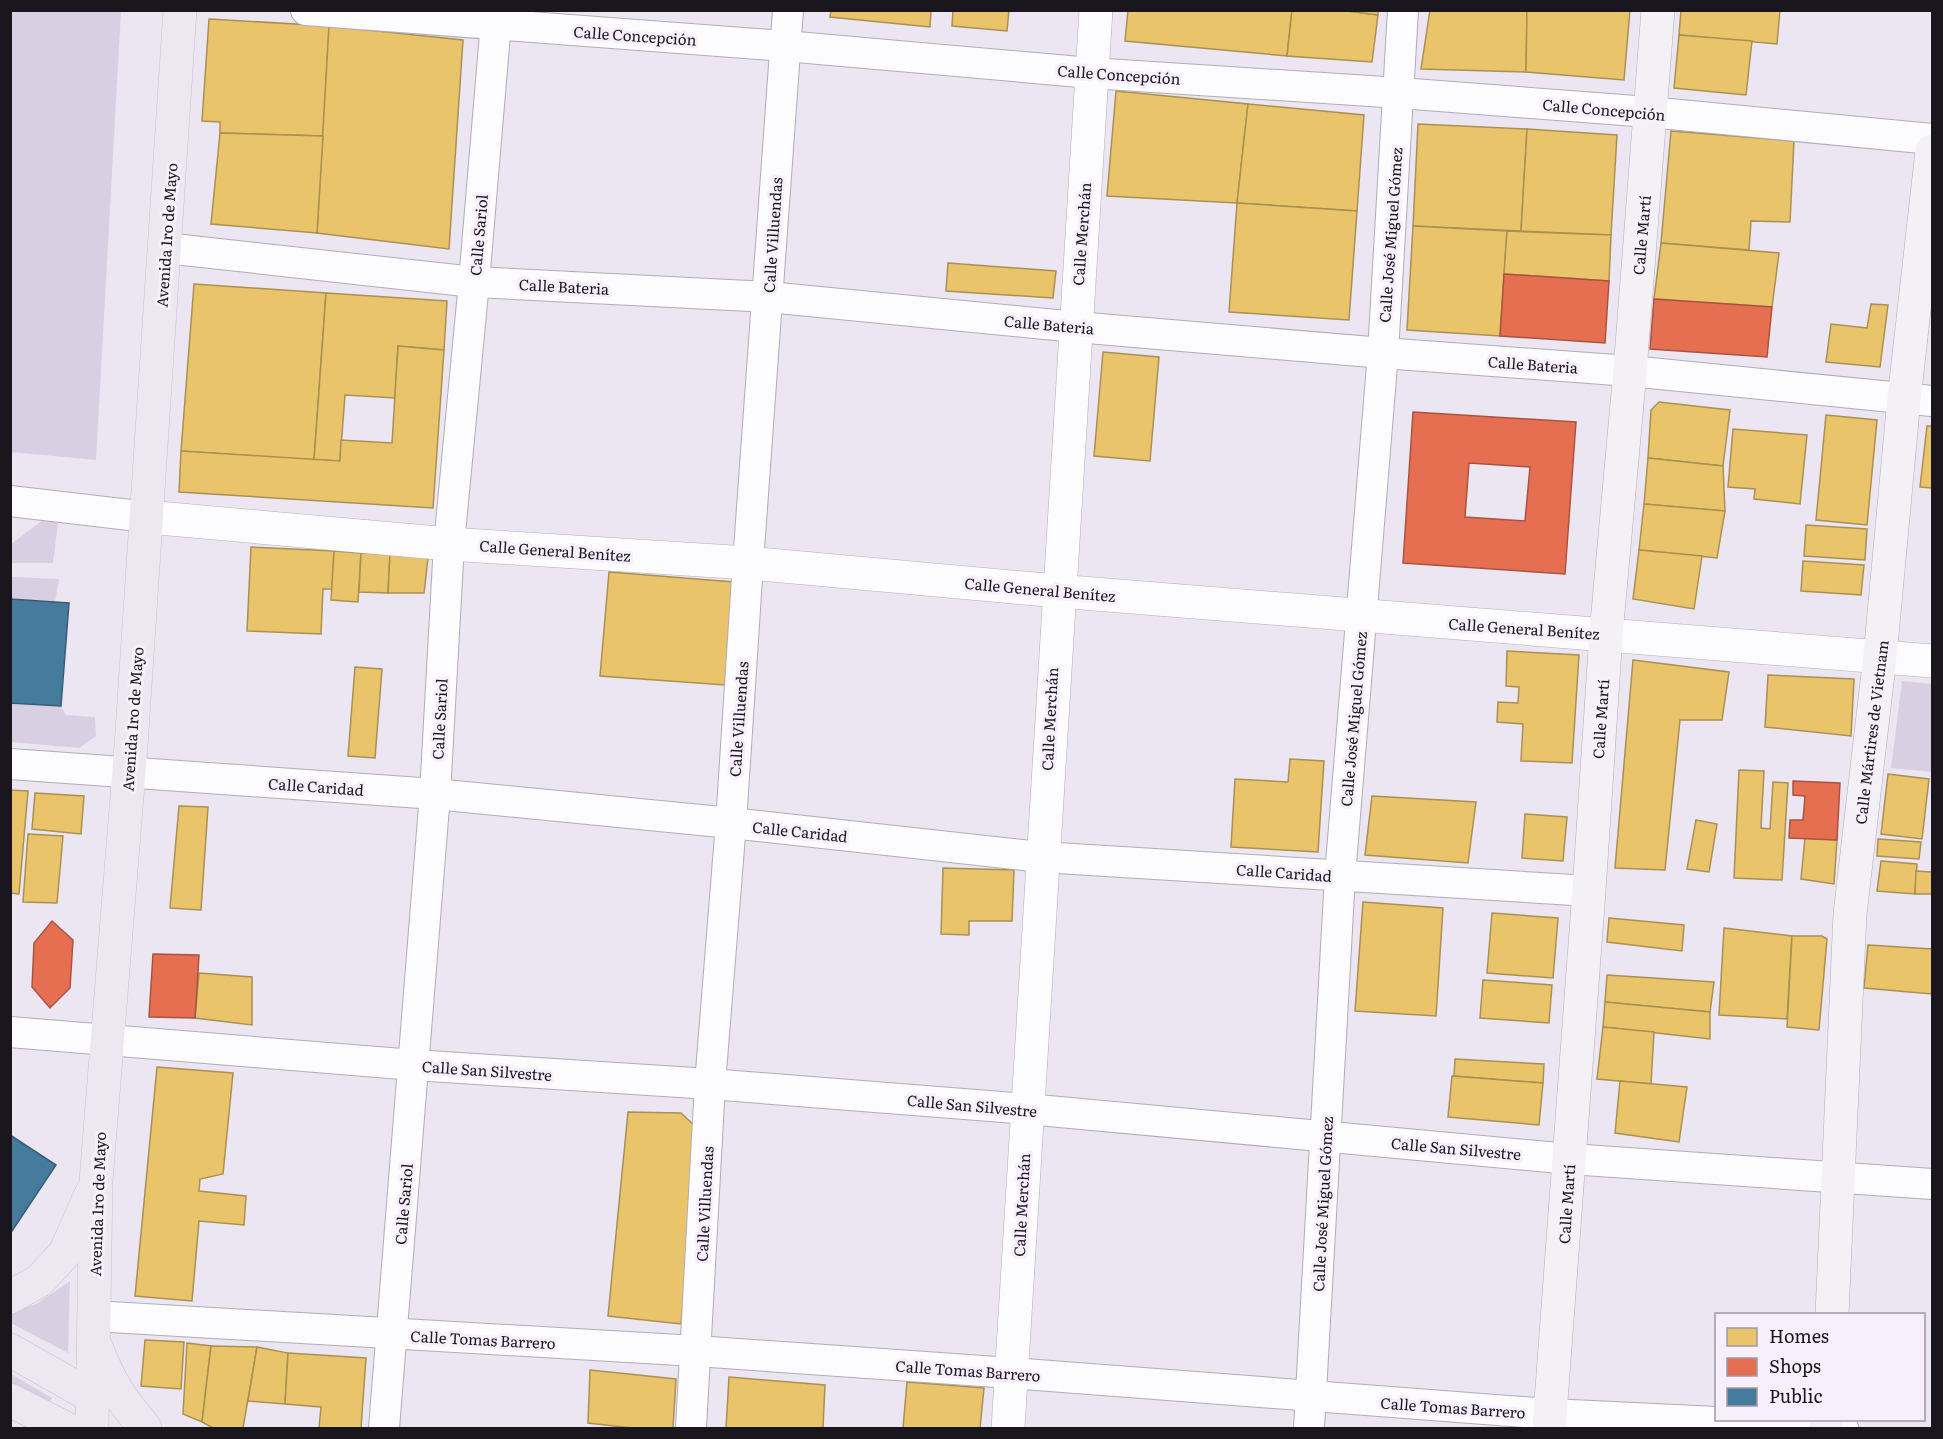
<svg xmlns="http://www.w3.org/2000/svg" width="1943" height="1439" viewBox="0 0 1943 1439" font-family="Literata,serif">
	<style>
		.green { fill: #d9cfe3 }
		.homes { fill: #e9c46a; stroke: #ab9053; stroke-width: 1.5 }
		.shops { fill: #e76f51; stroke: #a95441; stroke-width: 1.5; fill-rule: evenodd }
		.public { fill: #457b9d; stroke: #385d77; stroke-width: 1.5 }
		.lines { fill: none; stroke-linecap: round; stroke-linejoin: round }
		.minor-casing { stroke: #b1adb6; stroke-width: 32 }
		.tertiary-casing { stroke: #b1adb6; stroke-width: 34 }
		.secondary-casing { stroke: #b1adb6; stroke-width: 34 }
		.primary-casing { stroke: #c5c3c9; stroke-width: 34 }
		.minor { stroke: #fcfbfd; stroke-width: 30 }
		.tertiary { stroke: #fcfbfd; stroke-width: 33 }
		.secondary { stroke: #f4f1f6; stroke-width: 33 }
		.primary { stroke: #ece7f0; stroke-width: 33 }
		.labels { text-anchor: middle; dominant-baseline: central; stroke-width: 6; stroke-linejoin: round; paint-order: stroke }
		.street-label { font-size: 15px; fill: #19161d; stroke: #f7f0fc }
	</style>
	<rect width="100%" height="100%" fill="#ebe6f1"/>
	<g class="green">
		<path d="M 10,11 L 121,11 L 96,460 L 11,452 Z"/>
		<path d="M 43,520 L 58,523 L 53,563 L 11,563 L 10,545 Z"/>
		<path d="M 11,577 L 59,579 L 55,602 L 11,599 Z"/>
		<path d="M 1902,681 L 1932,684 L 1932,772 L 1891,768 Z"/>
		<path d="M 10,703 L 61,706 L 66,715 L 95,717 L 96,736 L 79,748 L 11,742 Z"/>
		<path d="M 70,1281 L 68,1353 L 11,1323 L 10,1314 L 38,1303 Z"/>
		<path d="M 11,1374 L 52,1398 L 49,1404 L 11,1382 Z"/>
	</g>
	<g class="homes">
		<path d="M 831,10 L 931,10 L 930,27 L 830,17 Z"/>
		<path d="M 953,10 L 1009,10 L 1007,31 L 952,26 Z"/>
		<path d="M 1128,10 L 1292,10 L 1287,56 L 1125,41 Z"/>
		<path d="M 1292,10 L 1340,10 L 1378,15 L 1372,62 L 1287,56 Z"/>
		<path d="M 1340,10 L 1378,10 L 1378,15 Z"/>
		<path d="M 1430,10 L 1527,10 L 1526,72 L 1421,69 Z"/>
		<path d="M 1527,10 L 1630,10 L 1624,80 L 1526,72 Z"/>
		<path d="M 1681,10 L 1780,10 L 1777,44 L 1679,35 Z"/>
		<path d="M 209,19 L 329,26 L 323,136 L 220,133 L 220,122 L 202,121 Z"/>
		<path d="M 329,26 L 463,40 L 449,249 L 317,233 Z"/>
		<path d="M 1679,35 L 1752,41 L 1746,95 L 1674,88 Z"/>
		<path d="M 1116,91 L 1248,104 L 1237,203 L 1107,196 Z"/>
		<path d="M 1248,104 L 1364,115 L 1357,211 L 1237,203 Z"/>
		<path d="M 1418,124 L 1527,129 L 1521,231 L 1413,226 Z"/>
		<path d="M 1527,129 L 1617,135 L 1611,235 L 1521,231 Z"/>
		<path d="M 1671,131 L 1794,141 L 1790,222 L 1751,221 L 1749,250 L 1661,243 Z"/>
		<path d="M 220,133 L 323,136 L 317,233 L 211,224 Z"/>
		<path d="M 1237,203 L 1357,211 L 1349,320 L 1229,312 Z"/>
		<path d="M 1413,226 L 1507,231 L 1500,336 L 1407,330 Z"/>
		<path d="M 1507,231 L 1611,235 L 1609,281 L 1504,274 Z"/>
		<path d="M 1661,243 L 1779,253 L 1772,307 L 1654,299 Z"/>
		<path d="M 948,263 L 1056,271 L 1053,298 L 946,291 Z"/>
		<path d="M 194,284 L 326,293 L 314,460 L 181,451 Z"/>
		<path d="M 326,293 L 447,301 L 444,350 L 398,346 L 395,398 L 345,395 L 340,461 L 314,460 Z"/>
		<path d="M 1871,304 L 1888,305 L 1880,367 L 1826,362 L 1831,324 L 1867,328 Z"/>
		<path d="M 398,346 L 444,350 L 433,508 L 179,492 L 181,451 L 340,461 L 341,440 L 392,443 Z"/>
		<path d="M 1103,352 L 1159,357 L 1150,461 L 1094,456 Z"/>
		<path d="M 1659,402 L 1730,410 L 1723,466 L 1648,458 L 1651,410 Z"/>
		<path d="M 1826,415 L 1877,420 L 1867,525 L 1816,520 Z"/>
		<path d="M 1927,426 L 1932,426 L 1932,488 L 1920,487 Z"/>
		<path d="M 1733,429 L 1807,435 L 1800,504 L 1754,499 L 1755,489 L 1728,487 Z"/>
		<path d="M 1648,458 L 1723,466 L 1725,511 L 1644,504 Z"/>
		<path d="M 1644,504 L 1725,511 L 1717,558 L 1639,550 Z"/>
		<path d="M 1806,525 L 1867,529 L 1865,560 L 1804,556 Z"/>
		<path d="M 251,547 L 334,551 L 332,589 L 323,589 L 321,634 L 247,631 Z"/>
		<path d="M 1639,550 L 1702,556 L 1694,609 L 1633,599 Z"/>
		<path d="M 334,551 L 361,553 L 358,602 L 331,600 Z"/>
		<path d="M 361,553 L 390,554 L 388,593 L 359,592 Z"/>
		<path d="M 390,554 L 428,558 L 424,593 L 388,593 Z"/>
		<path d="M 1803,561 L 1864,565 L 1861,595 L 1801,591 Z"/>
		<path d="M 609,572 L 734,582 L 725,685 L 600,676 Z"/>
		<path d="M 1507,651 L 1579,655 L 1572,763 L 1521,761 L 1523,724 L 1497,722 L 1498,702 L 1518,703 L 1519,687 L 1506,686 Z"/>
		<path d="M 1633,660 L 1729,672 L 1722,720 L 1680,720 L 1665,870 L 1615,868 Z"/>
		<path d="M 355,667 L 382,669 L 375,758 L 348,756 Z"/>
		<path d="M 1768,675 L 1854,679 L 1851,736 L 1765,727 Z"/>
		<path d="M 1290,759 L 1324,761 L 1318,852 L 1231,847 L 1235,779 L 1288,782 Z"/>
		<path d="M 1739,770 L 1764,771 L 1761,828 L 1770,829 L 1773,782 L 1788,783 L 1782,880 L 1734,878 Z"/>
		<path d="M 1888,774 L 1929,779 L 1922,839 L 1881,834 Z"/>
		<path d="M 10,790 L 28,791 L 19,894 L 10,893 Z"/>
		<path d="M 35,793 L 84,796 L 81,834 L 32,829 Z"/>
		<path d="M 1372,796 L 1476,802 L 1468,863 L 1365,855 Z"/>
		<path d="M 179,806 L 208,807 L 201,910 L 170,908 Z"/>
		<path d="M 1525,814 L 1567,817 L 1563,861 L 1522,858 Z"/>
		<path d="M 1696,820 L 1717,824 L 1709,872 L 1687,869 Z"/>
		<path d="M 28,834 L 63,836 L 57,903 L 23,902 Z"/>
		<path d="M 1805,838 L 1837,840 L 1834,884 L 1801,879 Z"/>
		<path d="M 1878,839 L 1921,842 L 1919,859 L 1877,856 Z"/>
		<path d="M 1881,861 L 1917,864 L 1915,894 L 1877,891 Z"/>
		<path d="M 943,868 L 1014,870 L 1012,921 L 969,921 L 969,935 L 941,934 Z"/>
		<path d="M 1916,871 L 1932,872 L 1932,894 L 1915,894 Z"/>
		<path d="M 1363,902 L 1443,908 L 1436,1016 L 1355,1011 Z"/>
		<path d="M 1492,913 L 1558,918 L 1553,978 L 1487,973 Z"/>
		<path d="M 1609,918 L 1684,925 L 1682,951 L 1607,942 Z"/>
		<path d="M 1724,928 L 1792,936 L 1787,1019 L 1719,1015 Z"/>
		<path d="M 1792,936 L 1822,936 L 1827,939 L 1819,1030 L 1787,1027 Z"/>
		<path d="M 1868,945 L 1932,949 L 1932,994 L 1864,988 Z"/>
		<path d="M 199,973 L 252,977 L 252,1025 L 195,1018 Z"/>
		<path d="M 1607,975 L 1714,982 L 1710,1012 L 1605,1002 Z"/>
		<path d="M 1483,980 L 1552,985 L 1549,1023 L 1480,1018 Z"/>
		<path d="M 1605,1002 L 1710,1012 L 1710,1039 L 1603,1027 Z"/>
		<path d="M 1603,1027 L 1654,1032 L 1651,1084 L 1597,1079 Z"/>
		<path d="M 1455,1059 L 1544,1064 L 1543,1083 L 1454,1076 Z"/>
		<path d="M 157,1067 L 233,1073 L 223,1174 L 200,1179 L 199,1191 L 246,1196 L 244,1225 L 199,1221 L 192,1301 L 135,1296 Z"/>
		<path d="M 1452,1076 L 1543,1083 L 1539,1125 L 1448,1117 Z"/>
		<path d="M 1620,1081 L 1687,1087 L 1679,1142 L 1615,1133 Z"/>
		<path d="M 628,1112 L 681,1113 L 699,1130 L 681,1324 L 608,1316 Z"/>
		<path d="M 145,1340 L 184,1342 L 181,1389 L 141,1386 Z"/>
		<path d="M 187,1343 L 211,1346 L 202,1422 L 183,1414 Z"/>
		<path d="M 211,1346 L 257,1347 L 243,1428 L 213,1428 L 202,1422 Z"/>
		<path d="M 257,1347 L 288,1353 L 285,1404 L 248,1401 Z"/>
		<path d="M 288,1353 L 366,1358 L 361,1428 L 319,1428 L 321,1407 L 285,1404 Z"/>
		<path d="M 590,1370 L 676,1379 L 673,1428 L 632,1428 L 588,1423 Z"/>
		<path d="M 729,1377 L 825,1385 L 823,1428 L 726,1428 Z"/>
		<path d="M 907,1382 L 984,1388 L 980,1428 L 903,1428 Z"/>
	</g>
	<g class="shops">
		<path d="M 1504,274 L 1609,281 L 1605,343 L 1500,336 Z"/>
		<path d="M 1654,299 L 1772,307 L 1767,357 L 1650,349 Z"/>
		<path d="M 1413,412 L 1576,422 L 1565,574 L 1403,563 ZM 1469,463 L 1530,467 L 1525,521 L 1465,517 Z"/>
		<path d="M 1793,781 L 1840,783 L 1837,840 L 1789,838 L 1790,820 L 1803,820 L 1805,796 L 1793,795 Z"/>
		<path d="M 52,921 L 73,940 L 70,988 L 50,1008 L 32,987 L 34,943 Z"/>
		<path d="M 153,954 L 199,955 L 195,1018 L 149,1017 Z"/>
	</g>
	<g class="public">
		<path d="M 10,599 L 69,603 L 61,706 L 10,703 Z"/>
		<path d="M 10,1135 L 56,1165 L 10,1234 Z"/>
	</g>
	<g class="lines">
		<defs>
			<g id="minor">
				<path d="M 306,10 L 785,46 L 1091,73 L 1400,93 L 1649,112 L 1932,139"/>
				<path d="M 165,248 L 474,282 L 768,297 L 1076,327 L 1383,353 L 1630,371 L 1932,401"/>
				<path d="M 10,501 L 147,517"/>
				<path d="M 10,764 L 435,794 L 731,823 L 1041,857 L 1589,891"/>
				<path d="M 10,1032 L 414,1065 L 710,1084 L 1027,1109 L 1570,1159 L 1932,1184"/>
				<path d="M 93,1316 L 696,1351 L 1011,1373 L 1550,1414 L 1843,1428"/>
				<path d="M 384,1428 L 435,794 L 449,544 L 474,282 L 497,10"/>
				<path d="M 691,1428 L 710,1084 L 731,823 L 748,563 L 788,10"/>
				<path d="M 1309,1428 L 1340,876 L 1383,353 L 1403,10"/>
			</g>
			<g id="tertiary">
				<path d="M 147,517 L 449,544 L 748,563 L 1057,591 L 1932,661"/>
				<path d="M 1008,1428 C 1035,956 1063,483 1096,10"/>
			</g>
			<g id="secondary">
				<path d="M 1832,1314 L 1850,914 L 1880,656 L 1904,399 L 1932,151"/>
				<path d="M 1549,1428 L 1589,891 L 1606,634 L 1630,371 L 1658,10"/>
				<path d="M 1826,1428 L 1827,1420"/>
			</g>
			<g id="primary">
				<path d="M 10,1297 L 39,1281 L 65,1253 L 91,1194"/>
				<path d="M 97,1349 C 110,1384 122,1400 145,1428"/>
				<path d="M 10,1350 L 91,1396"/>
				<path d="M 10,1400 L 65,1428"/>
				<path d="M 92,1428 L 96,1181 L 131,746 L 180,10"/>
			</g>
		</defs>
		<use href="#minor" class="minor-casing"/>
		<use href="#tertiary" class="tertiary-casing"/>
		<use href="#secondary" class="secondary-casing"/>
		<use href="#primary" class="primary-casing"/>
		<use href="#minor" class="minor"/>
		<use href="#tertiary" class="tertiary"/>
		<use href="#secondary" class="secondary"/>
		<use href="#primary" class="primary"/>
	</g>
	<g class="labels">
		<g class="street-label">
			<text transform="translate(635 35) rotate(4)">Calle Concepción</text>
			<text transform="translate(1119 74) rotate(4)">Calle Concepción</text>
			<text transform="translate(1604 109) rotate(5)">Calle Concepción</text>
			<text transform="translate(1081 234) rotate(-86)">Calle Merchán</text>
			<text transform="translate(166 235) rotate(-86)">Avenida 1ro de Mayo</text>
			<text transform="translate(478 235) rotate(-85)">Calle Sariol</text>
			<text transform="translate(772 235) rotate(-86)">Calle Villuendas</text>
			<text transform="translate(1390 235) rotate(-86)">Calle José Miguel Gómez</text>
			<text transform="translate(1641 235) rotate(-85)">Calle Martí</text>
			<text transform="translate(564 286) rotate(3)">Calle Bateria</text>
			<text transform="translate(1049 324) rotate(5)">Calle Bateria</text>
			<text transform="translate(1533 364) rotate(4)">Calle Bateria</text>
			<text transform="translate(555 550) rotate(4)">Calle General Benítez</text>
			<text transform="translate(1040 589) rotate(5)">Calle General Benítez</text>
			<text transform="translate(1524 628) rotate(4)">Calle General Benítez</text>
			<text transform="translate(132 719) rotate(-86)">Avenida 1ro de Mayo</text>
			<text transform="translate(439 719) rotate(-87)">Calle Sariol</text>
			<text transform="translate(738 719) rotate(-86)">Calle Villuendas</text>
			<text transform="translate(1049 719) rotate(-87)">Calle Merchán</text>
			<text transform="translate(1353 719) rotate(-85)">Calle José Miguel Gómez</text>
			<text transform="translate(1600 719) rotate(-86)">Calle Martí</text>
			<text transform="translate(1871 732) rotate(-83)">Calle Mártires de Vietnam</text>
			<text transform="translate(316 786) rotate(4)">Calle Caridad</text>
			<text transform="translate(800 831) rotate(6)">Calle Caridad</text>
			<text transform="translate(1284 872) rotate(4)">Calle Caridad</text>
			<text transform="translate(487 1070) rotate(4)">Calle San Silvestre</text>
			<text transform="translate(972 1105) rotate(5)">Calle San Silvestre</text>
			<text transform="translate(1456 1148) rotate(5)">Calle San Silvestre</text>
			<text transform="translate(97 1204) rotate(-88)">Avenida 1ro de Mayo</text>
			<text transform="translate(403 1204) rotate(-85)">Calle Sariol</text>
			<text transform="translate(704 1204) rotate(-87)">Calle Villuendas</text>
			<text transform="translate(1322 1204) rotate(-87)">Calle José Miguel Gómez</text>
			<text transform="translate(1566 1204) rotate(-86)">Calle Martí</text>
			<text transform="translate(1021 1205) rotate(-87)">Calle Merchán</text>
			<text transform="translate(483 1339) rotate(3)">Calle Tomas Barrero</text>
			<text transform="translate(968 1370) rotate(4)">Calle Tomas Barrero</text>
			<text transform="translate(1453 1407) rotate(4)">Calle Tomas Barrero</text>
		</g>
	</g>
	<rect width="1943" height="1439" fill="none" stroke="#19161d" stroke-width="24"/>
	<rect x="1715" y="1313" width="210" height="108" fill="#f7f0fc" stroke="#9e99a3" stroke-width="1.5"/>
	<rect x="1727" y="1328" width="30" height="18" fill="#e9c46a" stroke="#9e99a3" stroke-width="1.5"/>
	<text x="1769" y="1343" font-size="18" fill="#19161d">Homes</text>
	<rect x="1727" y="1358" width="30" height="18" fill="#e76f51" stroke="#9e99a3" stroke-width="1.5"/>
	<text x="1769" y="1373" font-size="18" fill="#19161d">Shops</text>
	<rect x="1727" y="1388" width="30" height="18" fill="#457b9d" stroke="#9e99a3" stroke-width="1.5"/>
	<text x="1769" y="1403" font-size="18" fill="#19161d">Public</text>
</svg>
